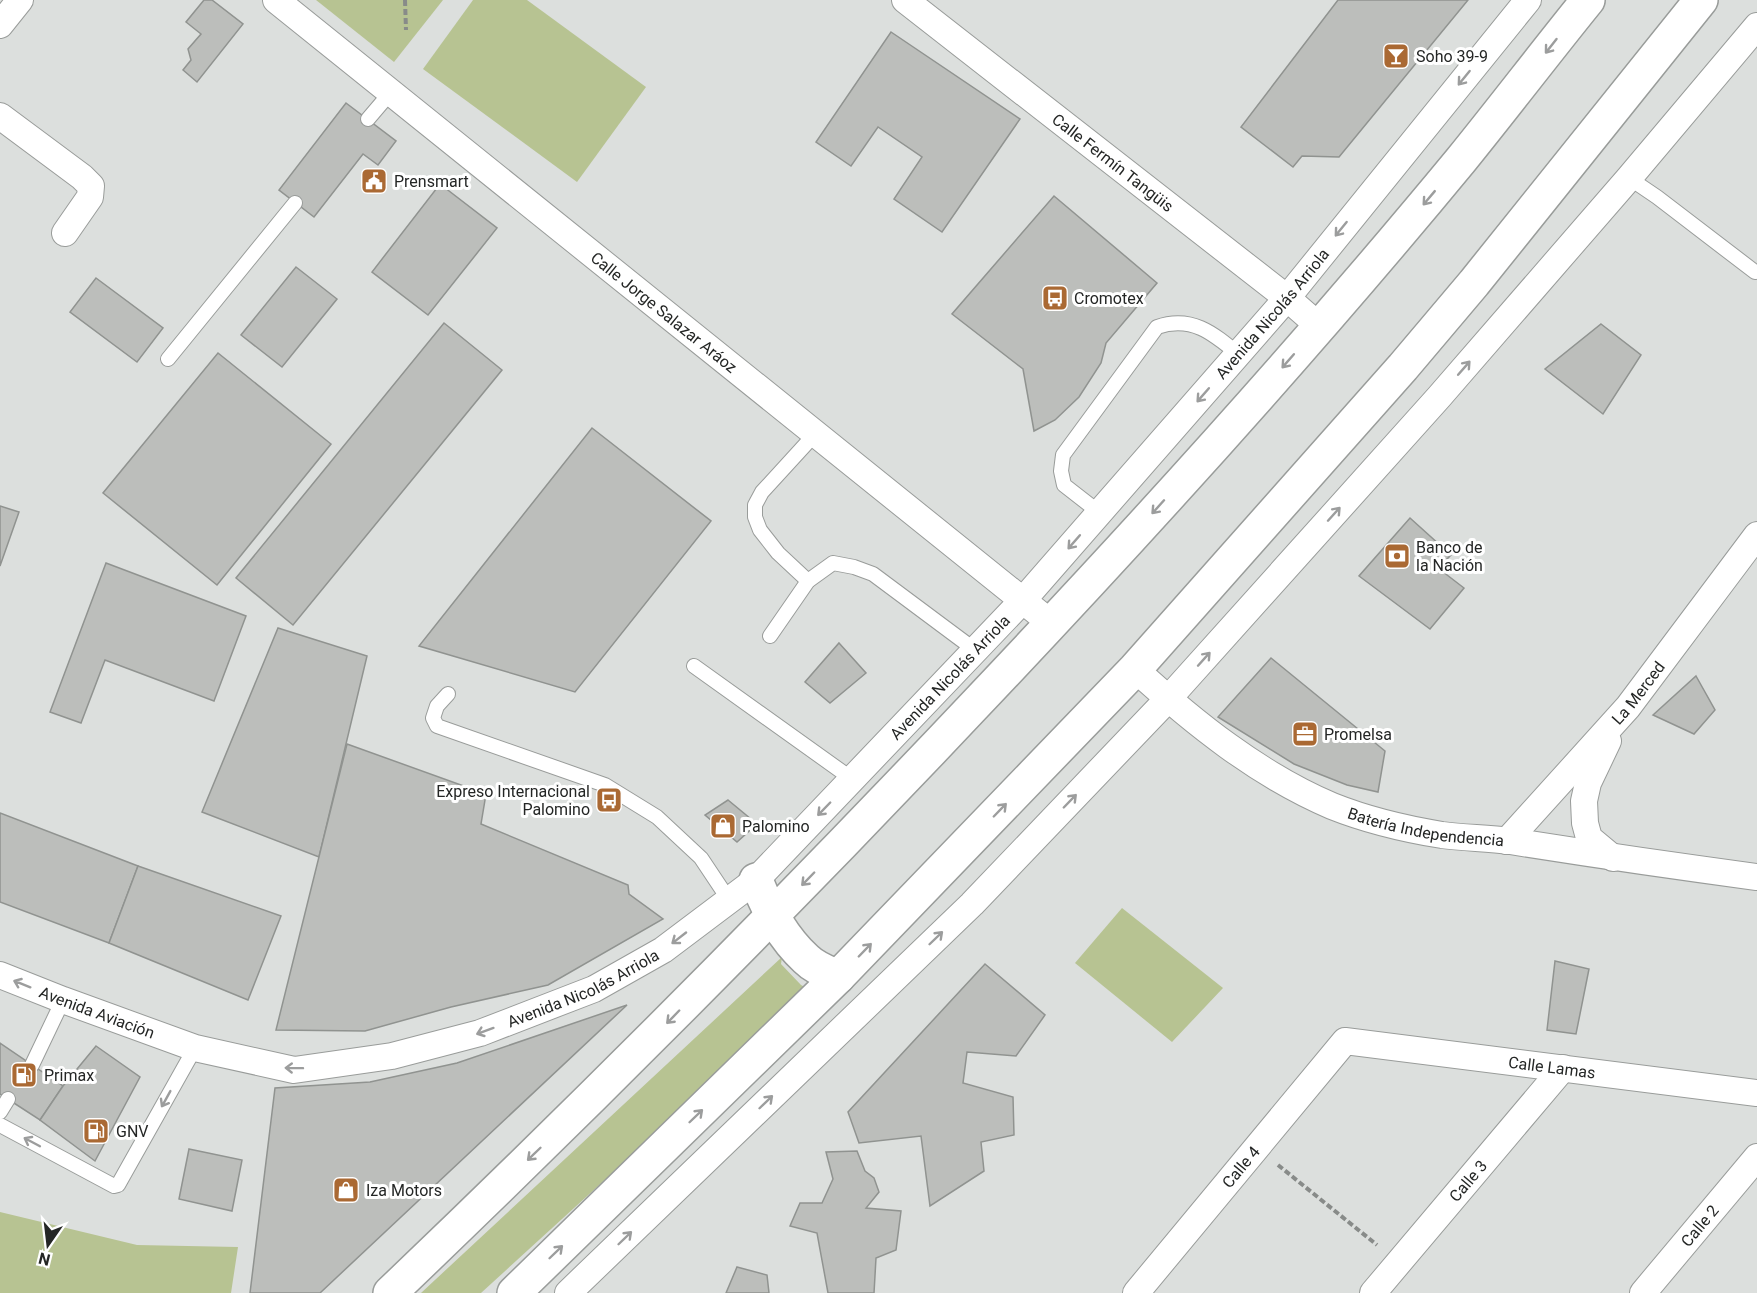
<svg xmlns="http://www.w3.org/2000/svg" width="1757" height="1293" viewBox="0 0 1757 1293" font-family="Roboto,sans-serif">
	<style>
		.green { fill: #b7c392 }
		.building { fill: #bcbebb; stroke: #909390; stroke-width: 1.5 }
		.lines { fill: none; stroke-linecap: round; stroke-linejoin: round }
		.lane-casing { stroke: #999c9a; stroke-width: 16 }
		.street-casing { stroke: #999c9a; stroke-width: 28 }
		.secondary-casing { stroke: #999c9a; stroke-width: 36 }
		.path { stroke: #888b89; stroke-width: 4; stroke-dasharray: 6 3; stroke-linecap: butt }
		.lane { stroke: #fff; stroke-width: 14 }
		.street { stroke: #fff; stroke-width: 26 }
		.secondary { stroke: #fff; stroke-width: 33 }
		.oneway { stroke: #9c9d9d }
		.labels { text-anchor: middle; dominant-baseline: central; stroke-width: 6; stroke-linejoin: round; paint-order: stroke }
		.poi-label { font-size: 16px; fill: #242625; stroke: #fff; text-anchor: start }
		.street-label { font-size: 16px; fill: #242625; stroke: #fff }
	</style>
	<rect width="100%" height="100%" fill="#dcdfdd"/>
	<g class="green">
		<path d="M 316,0 L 443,0 L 394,62 Z"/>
		<path d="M 473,0 L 527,0 L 646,87 L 577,182 L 423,69 Z"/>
		<path d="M 1122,908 L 1223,988 L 1172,1042 L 1075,963 Z"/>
		<path d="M 782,957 L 781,964 L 801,985 L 812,991 L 481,1293 L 421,1293 Z"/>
		<path d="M 0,1212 L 137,1245 L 238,1247 L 231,1293 L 0,1293 Z"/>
	</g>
	<g class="building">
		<path d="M 204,0 L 212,0 L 243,24 L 197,82 L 183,70 L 191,60 L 188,49 L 201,34 L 186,22 Z"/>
		<path d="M 1338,0 L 1468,0 L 1339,157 L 1302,156 L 1293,167 L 1241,127 Z"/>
		<path d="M 891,32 L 1020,119 L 942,232 L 894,199 L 922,157 L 878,127 L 851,166 L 816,142 Z"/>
		<path d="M 346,103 L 396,141 L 378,165 L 363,154 L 314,217 L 279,190 Z"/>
		<path d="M 440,184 L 497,228 L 428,315 L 372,272 Z"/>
		<path d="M 1054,196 L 1157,283 L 1106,343 L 1101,363 L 1079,397 L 1055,420 L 1034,431 L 1023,369 L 952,314 Z"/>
		<path d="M 296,267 L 337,299 L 282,367 L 241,335 Z"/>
		<path d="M 96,278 L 163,328 L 137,362 L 70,312 Z"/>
		<path d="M 444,323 L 502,370 L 293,625 L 236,578 Z"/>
		<path d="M 1601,324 L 1641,355 L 1603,414 L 1545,369 Z"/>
		<path d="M 218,353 L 331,444 L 217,585 L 103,493 Z"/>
		<path d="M 592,428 L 711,521 L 575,692 L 419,646 Z"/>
		<path d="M 0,506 L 19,512 L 0,566 Z"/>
		<path d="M 1410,518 L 1451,555 L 1438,568 L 1464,588 L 1430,629 L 1359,576 Z"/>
		<path d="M 106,563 L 246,616 L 214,701 L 105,660 L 81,723 L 50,712 Z"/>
		<path d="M 278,628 L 367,656 L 319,857 L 202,812 Z"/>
		<path d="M 839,643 L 866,673 L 830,703 L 805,682 Z"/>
		<path d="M 1271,658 L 1385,751 L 1378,792 L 1347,785 L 1294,764 L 1218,717 Z"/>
		<path d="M 1696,676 L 1715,710 L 1694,734 L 1653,715 Z"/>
		<path d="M 347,744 L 486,794 L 481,824 L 628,885 L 629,894 L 663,919 L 548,985 L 451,1007 L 365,1031 L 276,1030 Z"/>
		<path d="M 728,800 L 757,824 L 737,842 L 705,815 Z"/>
		<path d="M 0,813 L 138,866 L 109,943 L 0,902 Z"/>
		<path d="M 138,866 L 281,916 L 248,1000 L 109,943 Z"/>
		<path d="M 1555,961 L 1589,969 L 1576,1034 L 1547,1030 Z"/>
		<path d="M 985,964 L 1045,1015 L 1016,1056 L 967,1052 L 963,1083 L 1013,1097 L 1014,1135 L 981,1142 L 984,1171 L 930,1206 L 921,1136 L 859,1143 L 848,1112 Z"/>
		<path d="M 627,1005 L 320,1293 L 250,1293 L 275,1088 L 370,1082 L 457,1063 Z"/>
		<path d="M 0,1043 L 63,1086 L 40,1120 L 0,1094 Z"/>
		<path d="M 96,1046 L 140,1077 L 95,1161 L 40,1120 L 63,1086 Z"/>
		<path d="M 189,1149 L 242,1160 L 232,1211 L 179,1199 Z"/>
		<path d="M 857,1151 L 865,1171 L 874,1178 L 879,1192 L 866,1208 L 901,1211 L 896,1250 L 876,1258 L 874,1293 L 828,1293 L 817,1233 L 790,1226 L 800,1203 L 822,1203 L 833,1179 L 826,1152 Z"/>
		<path d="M 737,1267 L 767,1275 L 769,1293 L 726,1293 Z"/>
	</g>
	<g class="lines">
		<defs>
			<g id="lane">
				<path d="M 368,119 L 391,92"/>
				<path d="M 1629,178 L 1657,197 L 1755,272"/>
				<path d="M 168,359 L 295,203"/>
				<path d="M 1100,513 L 1064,485 L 1061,471 L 1063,455 L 1157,327 C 1191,315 1213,333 1238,354"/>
				<path d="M 808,581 L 778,553 L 760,530 L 755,517 L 755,505 L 762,492 L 816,433"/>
				<path d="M 770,636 L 808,581 L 833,563 L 854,567 L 873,574 L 975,650"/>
				<path d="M 694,666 L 852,779"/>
				<path d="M 448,694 L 437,706 L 433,718 L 437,726 L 605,785 L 657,817 L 701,858 L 729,900"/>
				<path d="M 32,1065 L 63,1000"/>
				<path d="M 0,1112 L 8,1099"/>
				<path d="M 0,1125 L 114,1186 L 118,1185 L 195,1048"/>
			</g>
			<g id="street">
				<path id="s1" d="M 276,0 L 1052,624"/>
				<path id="s2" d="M 905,0 L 1287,298 L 1319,326"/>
				<path d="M 0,25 L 20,0"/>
				<path d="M 0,116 L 82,177 L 91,186 L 90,197 L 65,233"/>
				<path id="s3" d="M 1135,669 C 1194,723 1259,775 1332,806 C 1367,820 1405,829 1442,835 C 1464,838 1487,838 1510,841 C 1592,854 1674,866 1757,877"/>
				<path d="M 1608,741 L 1588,783 L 1584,801 L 1585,823 L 1589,838 L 1613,858"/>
				<path id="s4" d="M 1507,841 L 1628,707 L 1757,535"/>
				<path id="s5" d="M 0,975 L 63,1000 L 195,1048 L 294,1070 L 392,1056 L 480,1033 L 594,989 L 663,950 L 756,880 L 1024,599 L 1287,298 L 1528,0"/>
				<path d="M 568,1293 L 972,904 L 1168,699 L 1439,397 L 1629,178 L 1757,26"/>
				<path id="s6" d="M 1136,1293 L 1345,1041 L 1757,1093"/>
				<path id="s7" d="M 1373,1293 L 1563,1068"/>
				<path id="s8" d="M 1643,1293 L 1757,1157"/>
			</g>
			<g id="secondary">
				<path d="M 756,880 C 767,908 783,938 806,959 C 815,968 827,972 838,977"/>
				<path d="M 390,1293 C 589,1103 783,908 971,709 C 1140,531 1305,349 1461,160 C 1504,107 1545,53 1588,0"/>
				<path d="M 514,1293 L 838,977 L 1135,669 L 1403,367 L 1474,283 L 1701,0"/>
			</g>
		</defs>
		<use href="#lane" class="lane-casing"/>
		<use href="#street" class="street-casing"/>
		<use href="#secondary" class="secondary-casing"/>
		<g class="path">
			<path d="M 405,0 L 406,30"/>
			<path d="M 1278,1165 L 1377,1245"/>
		</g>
		<use href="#lane" class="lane"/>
		<use href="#street" class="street"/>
		<use href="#secondary" class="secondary"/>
	</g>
	<defs><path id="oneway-shaft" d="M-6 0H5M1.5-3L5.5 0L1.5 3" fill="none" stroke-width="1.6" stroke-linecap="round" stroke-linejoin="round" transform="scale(1.5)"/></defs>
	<g class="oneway">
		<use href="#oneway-shaft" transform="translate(1551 46) rotate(128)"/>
		<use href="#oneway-shaft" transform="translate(1464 78) rotate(129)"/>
		<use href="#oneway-shaft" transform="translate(1429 198) rotate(130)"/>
		<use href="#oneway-shaft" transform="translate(1341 229) rotate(129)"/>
		<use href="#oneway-shaft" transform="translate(1288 361) rotate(131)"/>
		<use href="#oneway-shaft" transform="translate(1464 368) rotate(-49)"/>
		<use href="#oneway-shaft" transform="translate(1203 395) rotate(131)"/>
		<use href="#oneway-shaft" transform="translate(1158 507) rotate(132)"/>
		<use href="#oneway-shaft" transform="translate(1334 514) rotate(-48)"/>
		<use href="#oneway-shaft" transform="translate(1074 542) rotate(131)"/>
		<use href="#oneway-shaft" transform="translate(1204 659) rotate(-48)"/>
		<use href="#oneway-shaft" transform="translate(1070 801) rotate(-46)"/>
		<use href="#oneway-shaft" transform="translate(824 809) rotate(134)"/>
		<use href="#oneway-shaft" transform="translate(1000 810) rotate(-46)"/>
		<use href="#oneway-shaft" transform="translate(808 879) rotate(134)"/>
		<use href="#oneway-shaft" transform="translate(679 938) rotate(142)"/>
		<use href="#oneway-shaft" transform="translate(936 938) rotate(-44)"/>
		<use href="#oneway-shaft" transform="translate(865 950) rotate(-46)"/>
		<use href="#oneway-shaft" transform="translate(22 984) rotate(-158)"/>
		<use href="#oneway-shaft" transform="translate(673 1017) rotate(134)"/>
		<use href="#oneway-shaft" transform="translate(485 1031) rotate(160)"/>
		<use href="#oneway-shaft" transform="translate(294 1068) rotate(-179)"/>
		<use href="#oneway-shaft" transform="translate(166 1099) rotate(119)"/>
		<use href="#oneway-shaft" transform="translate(766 1102) rotate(-44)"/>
		<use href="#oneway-shaft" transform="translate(696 1116) rotate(-44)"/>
		<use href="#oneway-shaft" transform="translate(32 1142) rotate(-152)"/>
		<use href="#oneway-shaft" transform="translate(534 1154) rotate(136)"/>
		<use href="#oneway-shaft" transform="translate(625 1238) rotate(-44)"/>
		<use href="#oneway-shaft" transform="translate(556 1252) rotate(-44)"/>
	</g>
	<defs>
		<symbol id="bar-square" viewBox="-11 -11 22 22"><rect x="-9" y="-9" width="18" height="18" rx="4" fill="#aa6933" stroke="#fff"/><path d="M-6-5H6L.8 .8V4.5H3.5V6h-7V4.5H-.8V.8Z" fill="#fff"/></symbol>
		<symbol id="civic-square" viewBox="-11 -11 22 22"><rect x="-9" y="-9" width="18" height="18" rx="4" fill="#aa6933" stroke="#fff"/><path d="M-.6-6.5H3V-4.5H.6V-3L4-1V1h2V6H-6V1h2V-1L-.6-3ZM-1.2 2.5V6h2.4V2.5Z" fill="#fff"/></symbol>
		<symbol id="bus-square" viewBox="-11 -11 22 22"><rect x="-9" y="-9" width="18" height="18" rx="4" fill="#aa6933" stroke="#fff"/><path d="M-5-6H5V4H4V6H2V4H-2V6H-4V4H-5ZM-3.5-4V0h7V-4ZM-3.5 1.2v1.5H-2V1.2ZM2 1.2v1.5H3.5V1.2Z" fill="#fff"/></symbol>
		<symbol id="bank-square" viewBox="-11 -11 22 22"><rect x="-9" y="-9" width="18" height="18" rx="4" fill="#aa6933" stroke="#fff"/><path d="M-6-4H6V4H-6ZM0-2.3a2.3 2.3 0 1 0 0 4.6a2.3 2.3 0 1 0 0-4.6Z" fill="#fff"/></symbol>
		<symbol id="office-square" viewBox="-11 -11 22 22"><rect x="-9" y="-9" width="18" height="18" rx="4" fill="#aa6933" stroke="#fff"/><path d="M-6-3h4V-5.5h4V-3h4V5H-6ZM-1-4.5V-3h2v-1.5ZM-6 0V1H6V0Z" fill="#fff"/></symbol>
		<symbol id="shop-square" viewBox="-11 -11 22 22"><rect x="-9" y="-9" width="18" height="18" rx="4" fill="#aa6933" stroke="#fff"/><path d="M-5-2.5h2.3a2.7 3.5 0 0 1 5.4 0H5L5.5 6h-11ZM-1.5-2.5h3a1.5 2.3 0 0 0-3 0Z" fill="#fff"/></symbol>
		<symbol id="fuel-square" viewBox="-11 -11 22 22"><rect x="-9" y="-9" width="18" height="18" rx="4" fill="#aa6933" stroke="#fff"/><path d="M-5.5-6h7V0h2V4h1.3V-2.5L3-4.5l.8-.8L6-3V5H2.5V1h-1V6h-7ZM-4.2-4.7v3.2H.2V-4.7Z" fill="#fff"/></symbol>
	</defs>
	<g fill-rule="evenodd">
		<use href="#bar-square" x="1381" y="41" width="30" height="30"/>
		<use href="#civic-square" x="359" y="166" width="30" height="30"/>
		<use href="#bus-square" x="1040" y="283" width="30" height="30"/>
		<use href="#bank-square" x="1382" y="541" width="30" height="30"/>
		<use href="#office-square" x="1290" y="719" width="30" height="30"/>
		<use href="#bus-square" x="594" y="785" width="30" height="30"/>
		<use href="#shop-square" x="708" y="811" width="30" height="30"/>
		<use href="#fuel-square" x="9" y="1060" width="30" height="30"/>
		<use href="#fuel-square" x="81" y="1116" width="30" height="30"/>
		<use href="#shop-square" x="331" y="1175" width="30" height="30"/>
	</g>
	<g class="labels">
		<g class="poi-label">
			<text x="1416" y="56">Soho 39-9</text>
			<text x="394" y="181">Prensmart</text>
			<text x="1074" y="298">Cromotex</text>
			<text x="1416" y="547">Banco de<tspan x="1416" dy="18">la Nación</tspan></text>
			<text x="1324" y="734">Promelsa</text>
			<text x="590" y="791" text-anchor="end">Expreso Internacional<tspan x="590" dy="18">Palomino</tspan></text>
			<text x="742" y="826">Palomino</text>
			<text x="44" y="1075">Primax</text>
			<text x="116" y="1131">GNV</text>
			<text x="366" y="1190">Iza Motors</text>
		</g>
		<g class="street-label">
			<text stroke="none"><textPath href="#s2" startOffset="264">Calle Fermín Tangüis</textPath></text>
			<text stroke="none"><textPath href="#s1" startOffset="498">Calle Jorge Salazar Aráoz</textPath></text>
			<text stroke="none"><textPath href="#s5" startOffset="1584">Avenida Nicolás Arriola</textPath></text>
			<text stroke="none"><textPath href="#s5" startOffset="1098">Avenida Nicolás Arriola</textPath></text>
			<text stroke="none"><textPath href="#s4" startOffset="198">La Merced</textPath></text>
			<text stroke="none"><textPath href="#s3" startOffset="338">Batería Independencia</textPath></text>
			<text stroke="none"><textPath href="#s5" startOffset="612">Avenida Nicolás Arriola</textPath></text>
			<text stroke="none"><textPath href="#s5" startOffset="104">Avenida Aviación</textPath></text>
			<text stroke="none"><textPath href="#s6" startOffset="536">Calle Lamas</textPath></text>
			<text stroke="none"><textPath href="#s6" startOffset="164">Calle 4</textPath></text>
			<text stroke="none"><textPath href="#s7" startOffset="147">Calle 3</textPath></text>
			<text stroke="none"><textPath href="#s8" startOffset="88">Calle 2</textPath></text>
		</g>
	</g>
	<g transform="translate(48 1245) rotate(194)" stroke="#ffffff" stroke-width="4.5" paint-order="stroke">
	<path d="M0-4.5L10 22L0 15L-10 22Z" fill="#242625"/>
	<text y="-9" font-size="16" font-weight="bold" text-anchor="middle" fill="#242625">N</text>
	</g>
</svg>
